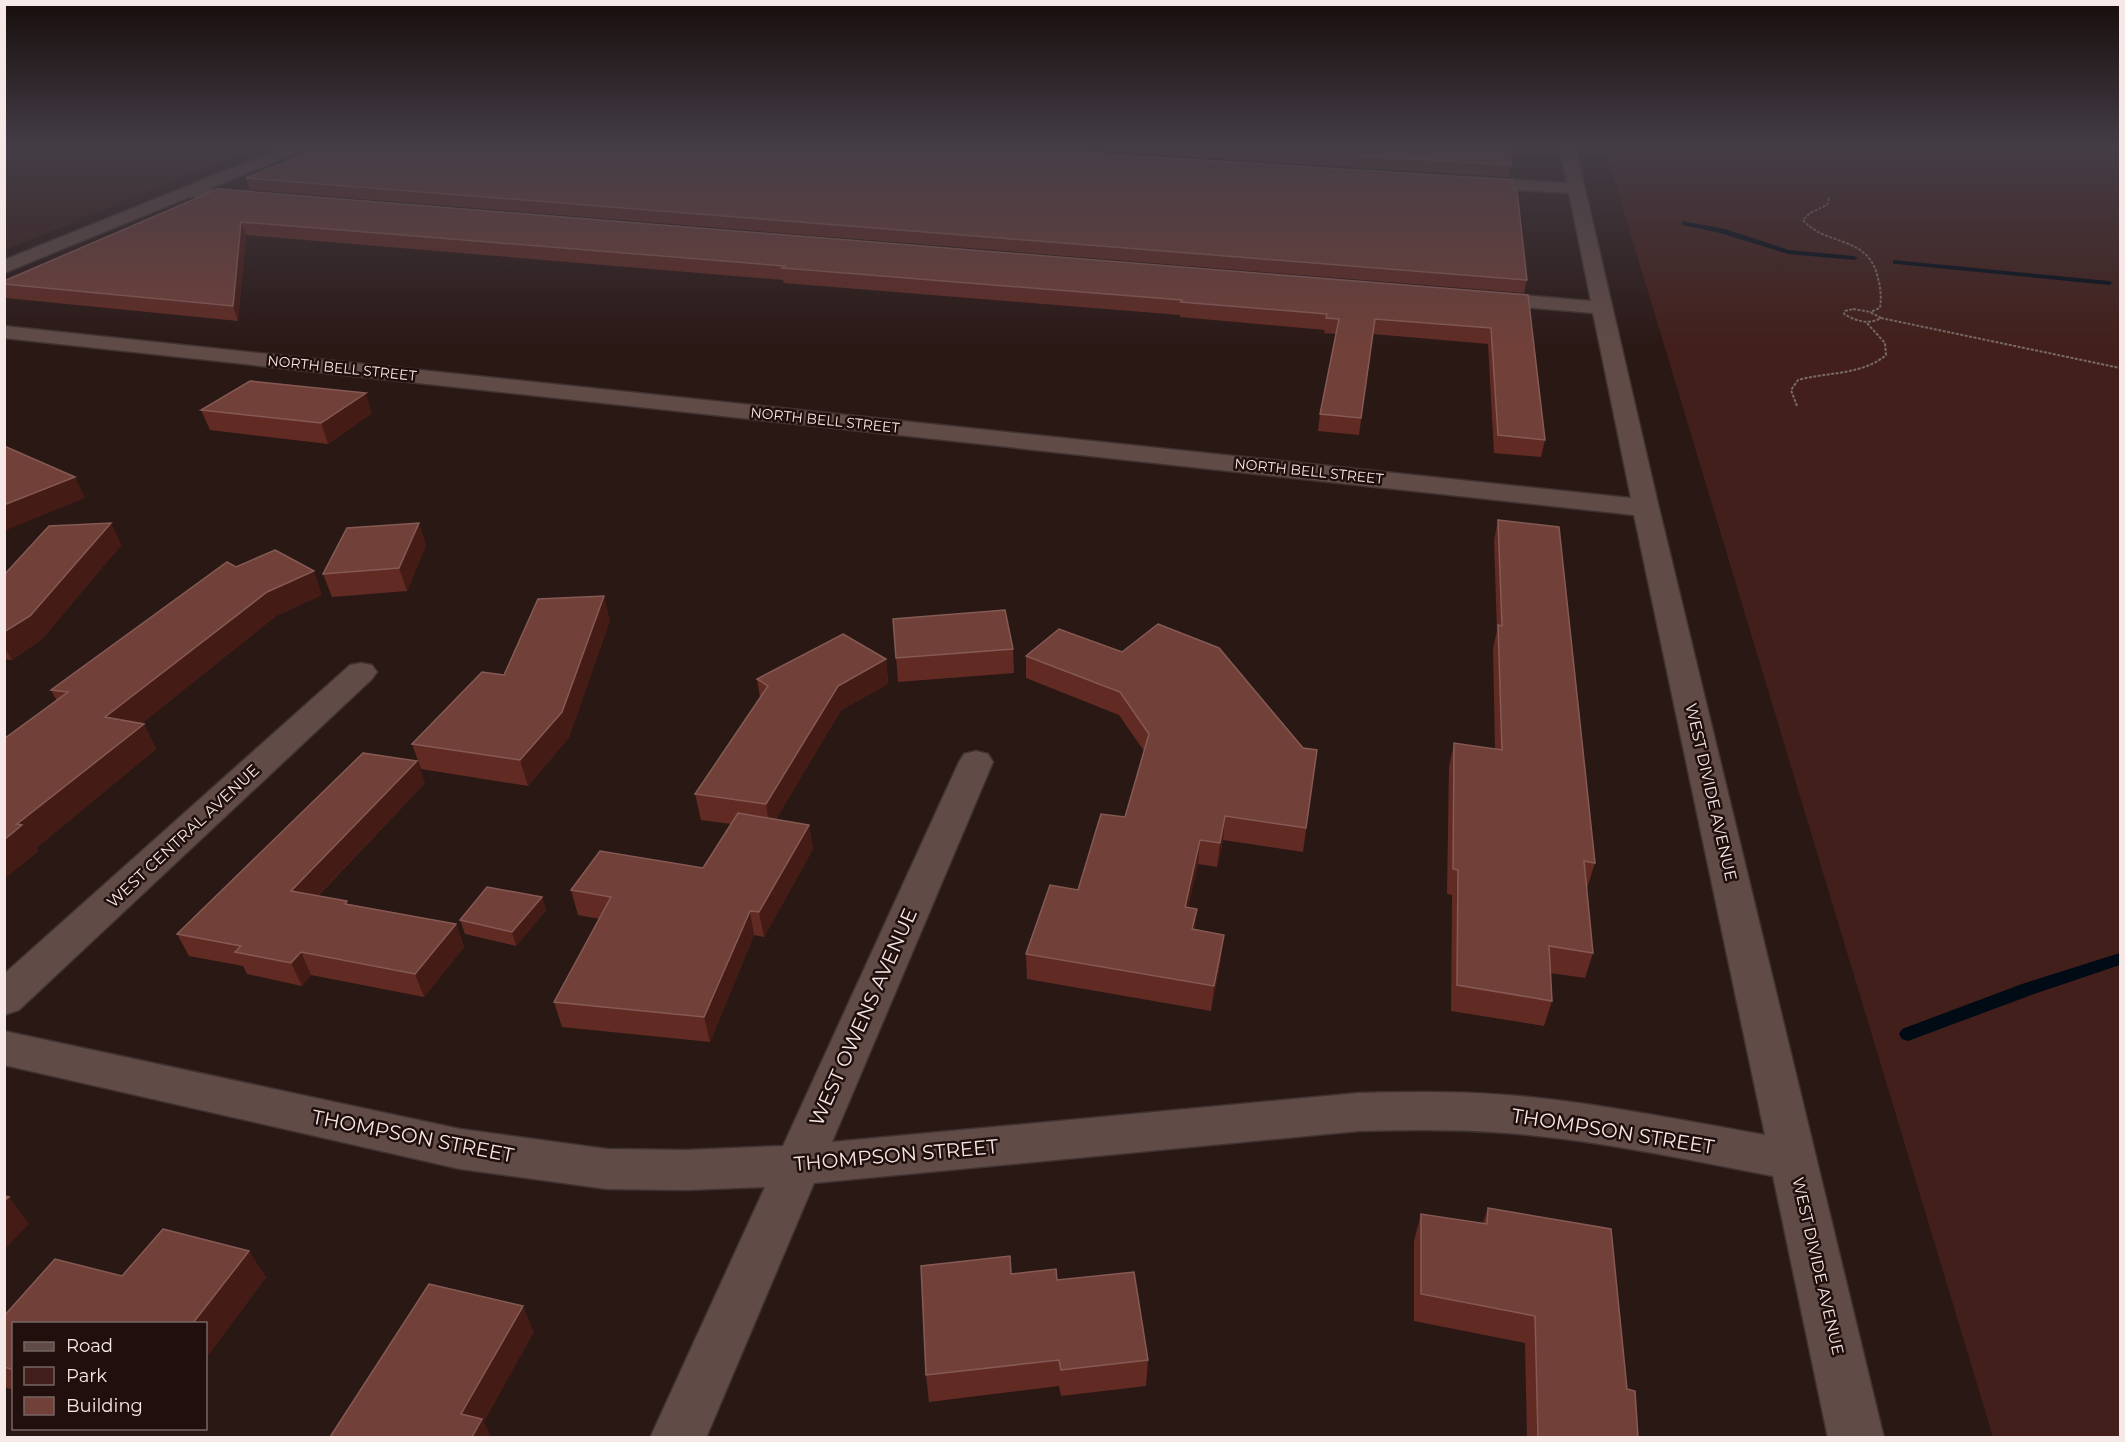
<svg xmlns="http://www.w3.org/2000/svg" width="2125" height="1442" viewBox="0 0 2125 1442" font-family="Montserrat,sans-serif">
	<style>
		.built { fill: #371f1b }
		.green { fill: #421f1a }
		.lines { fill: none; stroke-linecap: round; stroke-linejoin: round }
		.stream { fill: #000b16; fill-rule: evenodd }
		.minor-casing { stroke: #3f3230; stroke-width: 3 }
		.path { stroke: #7a6a68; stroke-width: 2; stroke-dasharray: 3 1.5; stroke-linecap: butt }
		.minor { fill: #604b47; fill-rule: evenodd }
		.wall { fill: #612b24 }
		.shaded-wall { fill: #441b15 }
		.building { fill: #714039; stroke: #865a54; stroke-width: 1.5 }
		.labels { text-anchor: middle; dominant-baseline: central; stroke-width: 5; stroke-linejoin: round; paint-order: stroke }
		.far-street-label { font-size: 14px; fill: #f5e8e6; stroke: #200f0c }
		.street-label { font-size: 16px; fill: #f5e8e6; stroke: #200f0c }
		.near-street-label { font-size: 20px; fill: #f5e8e6; stroke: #200f0c }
	</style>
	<rect width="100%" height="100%" fill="#2a1815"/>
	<path class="built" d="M 5,146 L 224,146 L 258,148 L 5,250 Z"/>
	<path class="green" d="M 1646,146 L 2120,146 L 2120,1437 L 1993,1437 L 1608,159 Z"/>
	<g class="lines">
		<g class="stream">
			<path d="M 1682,221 L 1725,229 L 1789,250 L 1854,256 L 1858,258 L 1854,260 L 1788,254 L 1720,233 L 1682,225 Z"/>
			<path d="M 1893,260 L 2109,281 L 2113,283 L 2109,285 L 1896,264 L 1893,264 Z"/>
			<path d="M 2120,953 L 2120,965 L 2034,994 L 1908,1041 L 1902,1039 L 1899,1034 L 1902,1029 L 2022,984 Z"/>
		</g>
		<defs>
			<g id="minor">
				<path d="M 287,146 L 307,146 L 304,149 L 209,189 L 251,192 L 259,197 L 257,201 L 189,197 L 4,273 L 4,260 Z"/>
				<path d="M 308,146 L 372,146 L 375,149 C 368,156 315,153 308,146 Z"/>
				<path d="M 1559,146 L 1575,146 L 1659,508 L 1884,1438 L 1828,1438 L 1773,1176 C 1684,1159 1596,1140 1506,1133 C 1457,1129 1408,1130 1359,1131 L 814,1183 L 706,1438 L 650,1438 L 765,1187 L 686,1190 L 607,1189 L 460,1169 L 4,1065 L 4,1031 L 460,1129 L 607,1149 L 686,1150 L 783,1146 L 959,762 L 964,754 L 976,751 L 988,754 L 993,762 L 832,1142 L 1359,1093 C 1408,1092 1457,1091 1506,1095 C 1593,1102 1679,1120 1765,1135 L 1634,515 L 4,338 L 4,326 L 1631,498 L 1593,313 L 1484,304 L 1477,302 L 1474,298 L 1477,294 L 1484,292 L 1591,301 L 1569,193 L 1468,187 L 1460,182 L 1468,177 L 1567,183 Z"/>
				<path d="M 361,663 L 372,665 L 377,672 L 372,679 L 19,1010 L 4,1015 L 4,974 L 350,665 Z"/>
			</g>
		</defs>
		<use href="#minor" class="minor-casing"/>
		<g class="path">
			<path d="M 1829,198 L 1827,205 L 1810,213 L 1803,220 C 1824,245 1864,236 1876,271 C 1880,284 1882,295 1880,308 L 1870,312"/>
			<path d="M 1853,309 L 1870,312 L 1881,318 C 1868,325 1856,321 1844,314 L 1845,311 Z"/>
			<path d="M 1881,318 L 2120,368"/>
			<path d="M 1797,406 L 1791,390 L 1798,380 C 1827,372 1863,375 1886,355 L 1885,343 L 1866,322"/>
		</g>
		<use href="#minor" class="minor"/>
	</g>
	<g class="wall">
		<path d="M 449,146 L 511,146 L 478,147 Z"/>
		<path d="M 1019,146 L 1510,146 L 1511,165 L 1509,177 Z"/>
		<path d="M 475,150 L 1514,190 L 1527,280 L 1524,293 L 250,190 L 246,178 Z"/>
		<path d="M 218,189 L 1528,295 L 1545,440 L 1541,457 L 1494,453 L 1488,344 L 1373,334 L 1359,435 L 1318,431 L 1320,414 L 1336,334 L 1324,333 L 1325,330 L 1180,317 L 1180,315 L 784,283 L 783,280 L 246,235 L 238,321 L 6,298 L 4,294 L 4,281 Z"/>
		<path d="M 201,410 L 372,413 L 328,444 L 210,430 Z"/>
		<path d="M 1498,520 L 1595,863 L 1587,888 L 1586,887 L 1593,953 L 1585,978 L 1550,973 L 1552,1001 L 1544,1026 L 1451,1011 L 1452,895 L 1447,894 L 1449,767 L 1454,743 L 1495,749 L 1493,648 L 1497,631 L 1494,541 Z"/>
		<path d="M 111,523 L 121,545 L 42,639 L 12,660 L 4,659 L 4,575 Z"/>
		<path d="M 426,545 L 407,591 L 332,597 L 323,574 Z"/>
		<path d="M 236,567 L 322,595 L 276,616 L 142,723 L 144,724 L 156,749 L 36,848 L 38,851 L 4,879 L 57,701 L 51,690 Z"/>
		<path d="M 893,619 L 1013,649 L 1014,673 L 898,682 Z"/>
		<path d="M 610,620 L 569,737 L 528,786 L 421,769 L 412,744 L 504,675 Z"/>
		<path d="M 1026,656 L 1303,748 L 1317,750 L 1303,852 L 1223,840 L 1217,867 L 1198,864 L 1188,907 L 1195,930 L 1221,959 L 1211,1011 L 1027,979 L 1026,954 L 1078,890 L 1125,817 L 1144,751 L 1119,715 L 1026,678 Z"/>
		<path d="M 886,659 L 888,684 L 841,710 L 776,819 L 809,825 L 813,849 L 764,937 L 754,935 L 710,1042 L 562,1027 L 554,1002 L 600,919 L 578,915 L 571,890 L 703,868 L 731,824 L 701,820 L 695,794 L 760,698 L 757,679 Z"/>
		<path d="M 425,783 L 318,896 L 349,904 L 456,924 L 464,947 L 424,997 L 311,975 L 302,986 L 247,974 L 243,966 L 189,956 L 177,934 Z"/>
		<path d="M 542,897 L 546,910 L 516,946 L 465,934 L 460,920 Z"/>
		<path d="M 1488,1208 L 1627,1389 L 1638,1437 L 1527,1437 L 1525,1343 L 1414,1321 L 1414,1241 L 1421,1214 L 1483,1223 Z"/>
		<path d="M 1011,1274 L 1057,1280 L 1148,1360 L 1146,1386 L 1061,1396 L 1059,1386 L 929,1402 L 926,1375 Z"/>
		<path d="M 122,1276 L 266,1277 L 206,1358 L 206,1323 L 14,1323 L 14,1390 L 4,1387 L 4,1316 Z"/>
	</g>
	<g class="shaded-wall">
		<path d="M 241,222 L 246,235 L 238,321 L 233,306 Z"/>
		<path d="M 366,393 L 372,413 L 328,444 L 321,423 Z"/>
		<path d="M 75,477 L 85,498 L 4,531 L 4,505 Z"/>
		<path d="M 111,523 L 121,545 L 42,639 L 12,660 L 4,647 L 4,632 Z"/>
		<path d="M 419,523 L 426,545 L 407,591 L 399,568 Z"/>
		<path d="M 314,571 L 322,595 L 276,616 L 118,742 L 105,717 L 267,592 Z"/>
		<path d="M 604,596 L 610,620 L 569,737 L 528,786 L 520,760 Z"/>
		<path d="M 886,659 L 888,684 L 841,710 L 770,830 L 766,804 L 838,686 Z"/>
		<path d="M 144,724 L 156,749 L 36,848 L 38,851 L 4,879 L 4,840 L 17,824 Z"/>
		<path d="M 417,761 L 425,783 L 301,913 L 291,891 Z"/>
		<path d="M 1225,816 L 1223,840 L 1217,867 L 1220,843 Z"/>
		<path d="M 809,825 L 813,849 L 764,937 L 759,912 Z"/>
		<path d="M 1200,840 L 1198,864 L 1183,931 L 1185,907 Z"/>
		<path d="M 542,897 L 546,910 L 516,946 L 512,932 Z"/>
		<path d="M 1197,909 L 1195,933 L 1192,929 Z"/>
		<path d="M 750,911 L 754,935 L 710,1042 L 704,1017 Z"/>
		<path d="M 456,924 L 464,947 L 424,997 L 415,974 Z"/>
		<path d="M 1224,935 L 1221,959 L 1211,1011 L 1214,986 Z"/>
		<path d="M 301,952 L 311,975 L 302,986 L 291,963 Z"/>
		<path d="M 9,1197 L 29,1224 L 4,1250 L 4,1201 Z"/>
		<path d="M 249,1251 L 266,1277 L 206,1358 L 206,1323 L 193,1323 Z"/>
		<path d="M 523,1306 L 534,1332 L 484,1422 L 491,1437 L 472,1437 L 461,1414 Z"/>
	</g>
	<g class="building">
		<path d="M 324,146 L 387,146 L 475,150 L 572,146 L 981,146 L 1513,180 L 1514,190 L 1517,191 L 1527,280 L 246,178 Z"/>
		<path d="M 1195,146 L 1510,146 L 1511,165 Z"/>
		<path d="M 218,189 L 1528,295 L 1545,440 L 1498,435 L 1491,328 L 1375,319 L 1361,418 L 1320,414 L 1339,319 L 1326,318 L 1327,314 L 1181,302 L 1182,300 L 782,268 L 785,266 L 241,222 L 233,306 L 4,284 L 4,281 Z"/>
		<path d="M 250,381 L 366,393 L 321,423 L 201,410 Z"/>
		<path d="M 4,446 L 75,477 L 4,505 Z"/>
		<path d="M 1498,520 L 1559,527 L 1595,863 L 1584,861 L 1593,953 L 1549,946 L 1552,1001 L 1457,985 L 1458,870 L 1453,869 L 1454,743 L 1502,750 L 1498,625 L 1502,626 Z"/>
		<path d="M 111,523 L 30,616 L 4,632 L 4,575 L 49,526 Z"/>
		<path d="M 419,523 L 399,568 L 323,574 L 347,528 Z"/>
		<path d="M 275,550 L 314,571 L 267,592 L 105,717 L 144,724 L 17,824 L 22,825 L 4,840 L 4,739 L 68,692 L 51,690 L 227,562 L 236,567 Z"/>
		<path d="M 604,596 L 562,712 L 520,760 L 412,744 L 482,672 L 504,675 L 538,599 Z"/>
		<path d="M 1005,610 L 1013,649 L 896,658 L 893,619 Z"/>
		<path d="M 1158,624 L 1219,648 L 1303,748 L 1317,750 L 1306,828 L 1225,816 L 1220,843 L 1200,840 L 1185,907 L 1197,909 L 1192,929 L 1224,935 L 1214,986 L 1026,954 L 1050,885 L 1078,890 L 1101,814 L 1125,817 L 1149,734 L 1120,692 L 1026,656 L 1059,629 L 1122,652 Z"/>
		<path d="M 843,634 L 886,659 L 838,686 L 766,804 L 695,794 L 768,686 L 757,679 Z"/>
		<path d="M 363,753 L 417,761 L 291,891 L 347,901 L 345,904 L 456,924 L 415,974 L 301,952 L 291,963 L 235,952 L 241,946 L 177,934 Z"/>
		<path d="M 738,813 L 809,825 L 759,912 L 750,911 L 704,1017 L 554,1002 L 611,897 L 571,890 L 600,851 L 703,868 Z"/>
		<path d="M 487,887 L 542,897 L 512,932 L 460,920 Z"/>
		<path d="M 4,1196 L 9,1197 L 4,1201 Z"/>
		<path d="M 1488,1208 L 1611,1229 L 1627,1389 L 1635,1391 L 1638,1437 L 1538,1437 L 1535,1316 L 1421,1294 L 1421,1214 L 1487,1224 Z"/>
		<path d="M 163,1229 L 249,1251 L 193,1323 L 14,1323 L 14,1370 L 4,1367 L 4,1316 L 55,1259 L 122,1276 Z"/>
		<path d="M 1010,1256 L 1011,1274 L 1056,1269 L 1057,1280 L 1134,1272 L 1148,1360 L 1061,1370 L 1059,1360 L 926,1375 L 921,1266 Z"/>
		<path d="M 429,1284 L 523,1306 L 461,1414 L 482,1419 L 472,1437 L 330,1437 Z"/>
	</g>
	<linearGradient id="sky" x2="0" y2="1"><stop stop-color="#170d0c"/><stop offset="0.42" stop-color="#443d46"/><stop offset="1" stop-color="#443d46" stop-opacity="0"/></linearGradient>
	<rect width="2125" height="348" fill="url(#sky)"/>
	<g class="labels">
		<g class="far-street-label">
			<text transform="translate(342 368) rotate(6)">NORTH BELL STREET</text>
			<text transform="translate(825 420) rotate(6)">NORTH BELL STREET</text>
			<text transform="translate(1309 471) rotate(6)">NORTH BELL STREET</text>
		</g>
		<g class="street-label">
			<text transform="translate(1711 792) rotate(77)">WEST DIVIDE AVENUE</text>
			<text transform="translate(183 836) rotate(-43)">WEST CENTRAL AVENUE</text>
			<text transform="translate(1818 1266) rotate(77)">WEST DIVIDE AVENUE</text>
		</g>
		<g class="near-street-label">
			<text transform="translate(863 1017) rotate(-66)">WEST OWENS AVENUE</text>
			<text transform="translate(1613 1131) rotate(9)">THOMPSON STREET</text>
			<text transform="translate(413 1136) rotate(11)">THOMPSON STREET</text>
			<text transform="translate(896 1155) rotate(-5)">THOMPSON STREET</text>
		</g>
	</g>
	<rect width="2125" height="1442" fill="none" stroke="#f5e8e6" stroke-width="12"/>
	<rect x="12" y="1322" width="195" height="108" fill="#200f0c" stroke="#756663" stroke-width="1.5"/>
	<rect x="24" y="1342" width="30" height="9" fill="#604b47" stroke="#756663" stroke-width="1.5"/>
	<text x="66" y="1352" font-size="18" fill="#f5e8e6">Road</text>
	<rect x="24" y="1367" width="30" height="18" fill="#421f1a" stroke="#756663" stroke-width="1.5"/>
	<text x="66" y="1382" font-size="18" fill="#f5e8e6">Park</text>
	<rect x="24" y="1397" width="30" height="18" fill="#714039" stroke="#756663" stroke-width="1.5"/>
	<text x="66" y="1412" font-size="18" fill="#f5e8e6">Building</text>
</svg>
